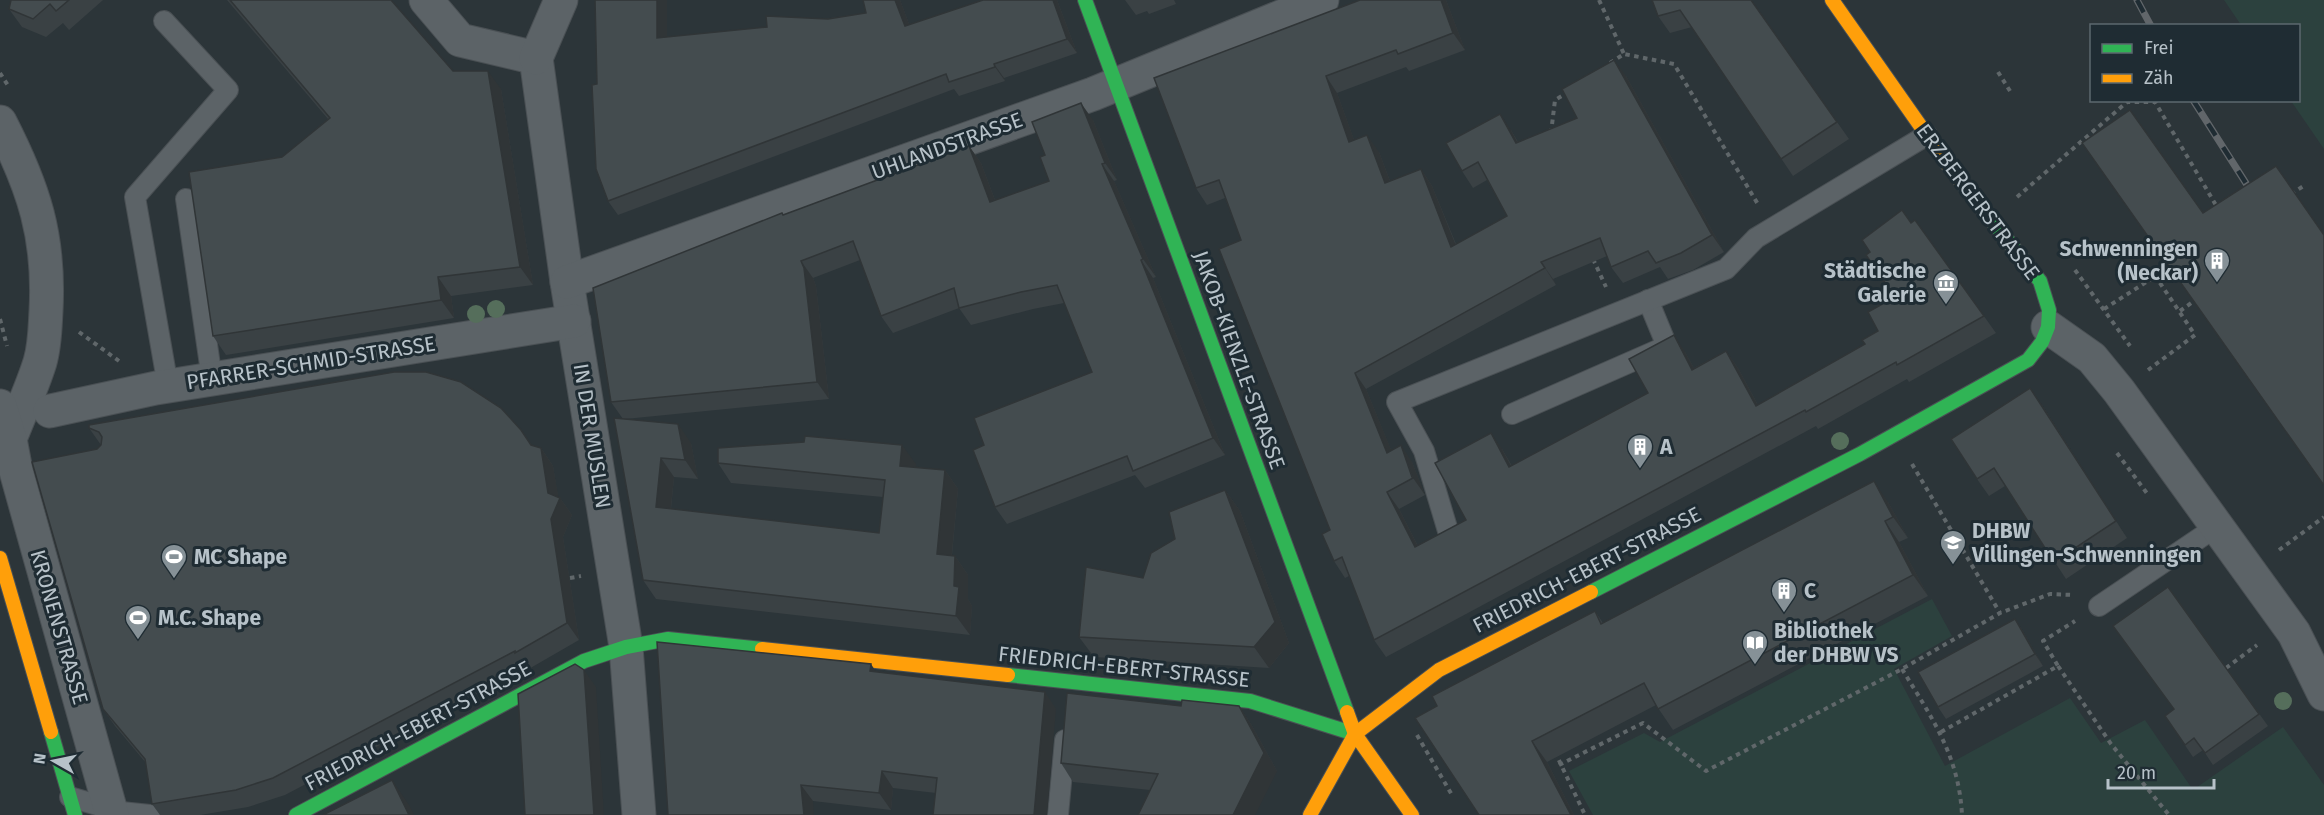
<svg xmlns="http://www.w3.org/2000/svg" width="2324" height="815" viewBox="0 0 2324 815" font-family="'Fira Sans',sans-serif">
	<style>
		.green { fill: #2c413e }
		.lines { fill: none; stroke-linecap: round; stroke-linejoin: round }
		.lane-casing { stroke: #4a5054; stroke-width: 22 }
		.street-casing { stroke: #4a5054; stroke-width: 35 }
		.fast-casing { stroke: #4a5054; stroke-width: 16 }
		.slow-casing { stroke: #4a5054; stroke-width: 16 }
		.path { stroke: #60676a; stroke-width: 4; stroke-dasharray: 4.5 4.5; stroke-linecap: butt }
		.lane { stroke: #5c6367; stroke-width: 20 }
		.street { stroke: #5c6367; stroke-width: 33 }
		.fast { stroke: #30b455; stroke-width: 14 }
		.slow { stroke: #ff9f0a; stroke-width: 14 }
		.rail-casing { stroke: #61666a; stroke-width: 7 }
		.rail { stroke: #1f2c33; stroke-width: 4.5; stroke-dasharray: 14; stroke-linecap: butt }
		.tree { fill: #556e5b }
		.wall { fill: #3a4144 }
		.shaded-wall { fill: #303537 }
		.building { fill: #444c4f; stroke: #303537; stroke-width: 1.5 }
		.labels { text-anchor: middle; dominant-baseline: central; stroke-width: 6; stroke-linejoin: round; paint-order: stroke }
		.street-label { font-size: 21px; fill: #b7c2c9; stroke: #1f2c33 }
		.poi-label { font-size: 21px; font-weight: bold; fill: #b7c2c9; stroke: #1f2c33; text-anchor: start }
	</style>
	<rect width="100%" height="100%" fill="#2c3539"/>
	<g class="green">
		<path d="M 2224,0 L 2324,0 L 2324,149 L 2291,101 L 2298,100 L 2298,26 L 2241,25 Z"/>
		<path d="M 1932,599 L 1952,636 L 1894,669 L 1945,766 L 2070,698 L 2101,743 L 2145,720 L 2193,790 L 2283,727 L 2324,785 L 2324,815 L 1593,815 L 1569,771 L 1644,733 L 1660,742 Z"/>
	</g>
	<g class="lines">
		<defs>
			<g id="lane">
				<path d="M 164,21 L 228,90 L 135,197 L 168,386"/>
				<path d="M 186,199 L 212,379"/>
				<path d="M 1512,414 L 1667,346 L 1648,300"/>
				<path d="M 1448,531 L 1424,451 L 1397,402 L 1726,269 L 1756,238 L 1927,135"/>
				<path d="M 2099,606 L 2216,527"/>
				<path d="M 70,797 L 121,812 L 150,815"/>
				<path d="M 1058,815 L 1065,740"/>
			</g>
			<g id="street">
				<path d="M 426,0 L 460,40 L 536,58 L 567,282 L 626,647 L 639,815"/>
				<path d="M 536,58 L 561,0"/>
				<path d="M 0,122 C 34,188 50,237 46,311 C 45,328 45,345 40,362 C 32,388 20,413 10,439 L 5,445"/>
				<path d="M 567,282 L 1093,94 L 1322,0"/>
				<path d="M 2048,327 L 2092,358 L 2119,391 L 2294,633 L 2324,694"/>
				<path d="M 0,406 L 10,439 L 16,471 L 112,815"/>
				<path d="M 50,411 L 156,388 L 574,321"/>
			</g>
			<g id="fast">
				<path d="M 1085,0 L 1347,712"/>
				<path d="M 1591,592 L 1860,454 L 2028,360 L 2042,342 L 2048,327 L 2049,310 L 2040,281 L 1974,198"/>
				<path d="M 1008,675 L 1250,701 L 1355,734"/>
				<path d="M 51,732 L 75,815"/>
				<path d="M 296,815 L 584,661 L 626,647 L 668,639 L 762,649"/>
			</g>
			<g id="slow">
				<path d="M 1832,0 L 1945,161 L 1974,198"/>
				<path d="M 0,558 L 51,732"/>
				<path d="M 762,649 L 1008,675"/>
				<path d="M 1347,712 L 1355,734 L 1412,815"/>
				<path d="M 1310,815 L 1355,734 L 1439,670 L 1591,592"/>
			</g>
		</defs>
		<use href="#lane" class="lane-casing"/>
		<use href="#street" class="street-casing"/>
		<use href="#fast" class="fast-casing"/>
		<use href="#slow" class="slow-casing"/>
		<g class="path">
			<path d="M 1599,0 L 1624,54"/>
			<path d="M 1610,63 L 1624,54 L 1674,64 L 1759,206"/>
			<path d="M 1998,72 L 2010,91"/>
			<path d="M 0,73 L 9,87"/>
			<path d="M 1551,133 L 1555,100 L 1567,93"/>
			<path d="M 2291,194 L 2305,185"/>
			<path d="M 2017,197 L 2127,102 L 2155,102 L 2217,207"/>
			<path d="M 1593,259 L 1606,287"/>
			<path d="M 2075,270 L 2130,346"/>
			<path d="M 2104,309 L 2170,267"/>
			<path d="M 2180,311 L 2194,301"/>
			<path d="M 0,319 L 7,346"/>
			<path d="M 79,332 L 119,361"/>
			<path d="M 2148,370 L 2195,335 L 2156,277"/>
			<path d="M 2117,453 L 2149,496"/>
			<path d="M 1912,464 L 2000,613"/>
			<path d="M 2279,550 L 2324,517"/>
			<path d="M 570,578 L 581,576"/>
			<path d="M 2058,666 L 2111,744 L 2169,815"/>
			<path d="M 2226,668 L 2257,645"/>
			<path d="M 1902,669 C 1932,718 1959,756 1962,815"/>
			<path d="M 1941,732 L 2058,666 L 2043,641 L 2075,621"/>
			<path d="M 1417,735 L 1452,795"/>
			<path d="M 1555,752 L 1585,815"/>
			<path d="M 1559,765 L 1643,723 L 1706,771 L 1902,669 L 2000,613 L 2050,594 L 2074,595"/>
		</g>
		<use href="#lane" class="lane"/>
		<use href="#street" class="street"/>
		<use href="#fast" class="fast"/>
		<use href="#slow" class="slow"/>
		<defs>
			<g id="rail">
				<path d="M 2137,0 L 2151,26"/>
				<path d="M 2193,100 L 2256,199"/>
			</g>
		</defs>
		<use href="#rail" class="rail-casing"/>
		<use href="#rail" class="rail"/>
	</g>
	<g class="tree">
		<circle cx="496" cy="309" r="9"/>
		<circle cx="476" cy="314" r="9"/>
		<circle cx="1840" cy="441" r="9"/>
		<circle cx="2283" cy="701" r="9"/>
	</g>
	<g class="wall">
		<path d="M 11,0 L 103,0 L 69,30 L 63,23 L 46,37 L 22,27 L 9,9 Z"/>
		<path d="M 227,0 L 391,0 L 453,71 L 501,89 L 533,285 L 451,296 L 454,318 L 226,355 L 213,336 L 282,157 L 328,119 Z"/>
		<path d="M 863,0 L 900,0 L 909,24 L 1057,0 L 1077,53 L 1004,78 L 1005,81 L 959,96 L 954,89 L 618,215 L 608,201 L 597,84 L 667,37 L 767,27 L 866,13 Z"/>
		<path d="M 1125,0 L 1174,0 L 1176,4 L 1149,14 L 1147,11 L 1136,15 Z"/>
		<path d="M 1360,0 L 1446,0 L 1465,50 L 1409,71 L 1406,67 L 1337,93 L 1354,140 L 1379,152 L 1390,181 L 1421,169 L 1432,186 L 1456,244 L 1507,216 L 1487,180 L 1473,188 L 1462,171 L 1511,130 L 1518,142 L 1577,118 L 1626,76 L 1724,252 L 1693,270 L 1668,279 L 1660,267 L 1623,283 L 1611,267 L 1607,256 L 1553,279 L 1556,285 L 1366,389 L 1391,450 L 1412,462 L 1424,493 L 1425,495 L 1399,509 L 1418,546 L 1466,520 L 1502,449 L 1512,466 L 1648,393 L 1685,352 L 1694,368 L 1726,351 L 1738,368 L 1758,405 L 1865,344 L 1878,331 L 1895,297 L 1911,223 L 1915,220 L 1996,333 L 1909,382 L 1907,379 L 1818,429 L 1816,426 L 1386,657 L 1374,640 L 1349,576 L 1345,578 L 1334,561 L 1330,530 L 1241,240 L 1225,198 L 1207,205 L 1196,188 Z"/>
		<path d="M 1652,0 L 1751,0 L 1849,139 L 1793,176 L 1692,27 L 1670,33 L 1658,16 Z"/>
		<path d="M 1093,120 L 1117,180 L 1114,181 L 1156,277 L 1153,278 L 1225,455 L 1145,488 L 1135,475 L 1007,524 L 995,507 L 984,445 L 1092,372 L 1064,303 L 1033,309 L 971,325 L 959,308 L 893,333 L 881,316 L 860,260 L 813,278 L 816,286 L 829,399 L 625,419 L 691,443 L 698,479 L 674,477 L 671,509 L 879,533 L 883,497 L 731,483 L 718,463 L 916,464 L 915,467 L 945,470 L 958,489 L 952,555 L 955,556 L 968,575 L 968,599 L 972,606 L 970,635 L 656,599 L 643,580 L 623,419 L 611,402 L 783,215 L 969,146 L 981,163 L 995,200 L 1049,181 L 1045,155 Z"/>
		<path d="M 2042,405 L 2127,538 L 2066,579 L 2005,486 L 1989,496 L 1977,479 Z"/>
		<path d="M 89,428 L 521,430 L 532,446 L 541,448 L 553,466 L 558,497 L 560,498 L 572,515 L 563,537 L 579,640 L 527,670 L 526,668 L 285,795 L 248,807 L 200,815 L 160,815 L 152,804 L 146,763 L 115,726 L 103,709 L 97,449 L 101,445 Z"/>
		<path d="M 1225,490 L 1240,511 L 1289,643 L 1269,668 L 1094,657 L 1079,637 L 1143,578 L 1175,539 Z"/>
		<path d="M 1888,502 L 1908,538 L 1899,542 L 1928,596 L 1673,730 L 1656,705 L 1547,762 L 1574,815 L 1479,815 L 1437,706 L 1595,611 L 1603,623 Z"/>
		<path d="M 2168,587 L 2268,726 L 2213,765 L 2203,750 L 2193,757 L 2165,716 L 2173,710 Z"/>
		<path d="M 2015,619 L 2023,631 L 2043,666 L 1946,719 L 1938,707 Z"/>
		<path d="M 877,672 L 1056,709 L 936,793 L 893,788 L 891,810 L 813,801 L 668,815 Z"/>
		<path d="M 1181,706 L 1239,706 L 1251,724 L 1277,771 L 1150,790 L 1073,782 L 1061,763 Z"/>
	</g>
	<g class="shaded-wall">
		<path d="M 657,0 L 667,0 L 667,52 L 657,38 Z"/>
		<path d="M 895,0 L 900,0 L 915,40 L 905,26 Z"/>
		<path d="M 1053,0 L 1057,0 L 1077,53 L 1067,39 Z"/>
		<path d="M 1441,0 L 1446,0 L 1465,50 L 1453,33 Z"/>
		<path d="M 1614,60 L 1626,76 L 1724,252 L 1712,235 Z"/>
		<path d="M 994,64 L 1004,78 L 1005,81 L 995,67 Z"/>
		<path d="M 488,71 L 501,89 L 533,285 L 520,267 Z"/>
		<path d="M 1326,76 L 1337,93 L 1361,159 L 1349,142 Z"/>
		<path d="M 1081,103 L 1093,120 L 1117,180 L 1105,163 Z"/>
		<path d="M 1500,114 L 1511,130 L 1527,160 L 1516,143 Z"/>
		<path d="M 1367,135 L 1379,152 L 1397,200 L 1385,183 Z"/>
		<path d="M 969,146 L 981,163 L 1002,219 L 990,202 Z"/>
		<path d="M 1102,164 L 1114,181 L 1156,277 L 1143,259 Z"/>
		<path d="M 1421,169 L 1432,186 L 1463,263 L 1451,247 Z"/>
		<path d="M 1141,260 L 1153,278 L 1225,455 L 1213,438 Z"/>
		<path d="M 801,261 L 813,278 L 816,286 L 829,399 L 817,382 Z"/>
		<path d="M 1541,262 L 1553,279 L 1556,285 L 1545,268 Z"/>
		<path d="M 438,277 L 451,296 L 454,318 L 441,300 Z"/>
		<path d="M 1674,335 L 1685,352 L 1704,386 L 1692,370 Z"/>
		<path d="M 1726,351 L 1738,368 L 1767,422 L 1756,406 Z"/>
		<path d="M 1355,373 L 1366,389 L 1399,469 L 1387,453 Z"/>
		<path d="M 2030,388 L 2042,405 L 2127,538 L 2116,521 Z"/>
		<path d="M 678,424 L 691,443 L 698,479 L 685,460 Z"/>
		<path d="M 1491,433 L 1502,449 L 1521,484 L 1509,467 Z"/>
		<path d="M 902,445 L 916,464 L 914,485 L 900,466 Z"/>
		<path d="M 1401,445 L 1412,462 L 1425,495 L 1413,478 Z"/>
		<path d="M 541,448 L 553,466 L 559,500 L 560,498 L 572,515 L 563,537 L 579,640 L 567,623 L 551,519 L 548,493 Z"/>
		<path d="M 661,458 L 674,477 L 669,526 L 656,507 Z"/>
		<path d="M 945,470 L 958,489 L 950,573 L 937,554 Z"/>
		<path d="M 1874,481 L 1888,502 L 1908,538 L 1893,517 Z"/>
		<path d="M 1225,490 L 1240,511 L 1289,643 L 1269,668 L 1254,647 Z"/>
		<path d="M 1387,492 L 1399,509 L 1427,564 L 1415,547 Z"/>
		<path d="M 1885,521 L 1899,542 L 1928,596 L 1913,575 Z"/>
		<path d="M 955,556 L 968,575 L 968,599 L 972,606 L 970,635 L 956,616 L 954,586 Z"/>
		<path d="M 2015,619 L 2023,631 L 2043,666 L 2035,654 Z"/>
		<path d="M 871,664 L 882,681 L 870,671 Z"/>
		<path d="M 584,670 L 596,687 L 604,815 L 594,815 Z"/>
		<path d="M 1045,692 L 1056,709 L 1047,815 L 1034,815 Z"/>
		<path d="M 1239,706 L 1251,724 L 1277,771 L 1255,815 L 1233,815 Z"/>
		<path d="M 1532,741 L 1547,762 L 1574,815 L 1571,815 Z"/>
		<path d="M 882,771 L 893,788 L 891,810 L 879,793 Z"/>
		<path d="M 392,780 L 409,805 L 414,815 L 409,815 Z"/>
		<path d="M 801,785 L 813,801 L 814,815 L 804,815 Z"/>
	</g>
	<g class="building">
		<path d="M 11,0 L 69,0 L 56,11 L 50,4 L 33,19 L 9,9 Z"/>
		<path d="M 230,0 L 391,0 L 453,71 L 488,71 L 520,267 L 438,277 L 441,300 L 213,336 L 189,172 L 282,157 L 330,118 Z"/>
		<path d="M 595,0 L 657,0 L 657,38 L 767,27 L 766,16 L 828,19 L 866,13 L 863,0 L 895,0 L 905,26 L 983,0 L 1053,0 L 1067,39 L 994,64 L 995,67 L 949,82 L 946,74 L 608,201 L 596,169 L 592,85 L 597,84 Z"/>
		<path d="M 1360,0 L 1441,0 L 1453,33 L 1398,54 L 1396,50 L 1326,76 L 1349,142 L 1367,135 L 1385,183 L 1421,169 L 1451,247 L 1507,216 L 1478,162 L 1462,171 L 1446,143 L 1500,114 L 1516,143 L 1577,118 L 1562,89 L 1614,60 L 1712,235 L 1681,253 L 1656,263 L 1648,251 L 1611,267 L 1600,238 L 1541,262 L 1545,268 L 1355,373 L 1387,453 L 1401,445 L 1412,477 L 1413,478 L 1387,492 L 1415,547 L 1466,520 L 1435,463 L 1491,433 L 1509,467 L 1648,393 L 1629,359 L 1674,335 L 1692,370 L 1726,351 L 1756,406 L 1865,344 L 1862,340 L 1878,331 L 1868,312 L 1895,297 L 1866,255 L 1870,252 L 1862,240 L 1902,210 L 1911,223 L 1915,220 L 1984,316 L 1897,365 L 1896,362 L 1806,412 L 1805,410 L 1374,640 L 1342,557 L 1334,561 L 1322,534 L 1330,530 L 1219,249 L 1241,240 L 1219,180 L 1196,188 L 1154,78 Z"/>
		<path d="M 1652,0 L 1751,0 L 1837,122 L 1781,159 L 1680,10 L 1658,16 Z"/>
		<path d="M 1081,103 L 1105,163 L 1102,164 L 1143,259 L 1141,260 L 1213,438 L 1133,471 L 1127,456 L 995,507 L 973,450 L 984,445 L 974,418 L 1092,372 L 1057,285 L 1021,292 L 959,308 L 954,288 L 881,316 L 853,241 L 801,261 L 804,268 L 817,382 L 611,402 L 593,288 L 782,213 L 783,215 L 969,146 L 990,202 L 1049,181 L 1040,157 L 1045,155 L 1032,122 Z"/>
		<path d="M 2130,110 L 2203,213 L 2276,166 L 2324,235 L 2324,483 L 2323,484 L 2082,143 Z"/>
		<path d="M 394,372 L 426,372 L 461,382 L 501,408 L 521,430 L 531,445 L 541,448 L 548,493 L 560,498 L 551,519 L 567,623 L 515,653 L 515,651 L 273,778 L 236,790 L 152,804 L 145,759 L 103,709 L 32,462 L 97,449 L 101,445 L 102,437 L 99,432 L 89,428 L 89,425 Z"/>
		<path d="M 2030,388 L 2116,521 L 2054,562 L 1994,468 L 1977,479 L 1951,439 Z"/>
		<path d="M 614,418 L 678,424 L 685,460 L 661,458 L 656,507 L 879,533 L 885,480 L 718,463 L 718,448 L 804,442 L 805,436 L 902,445 L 900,466 L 945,470 L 937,554 L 955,556 L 954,586 L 959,587 L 956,616 L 643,580 Z"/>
		<path d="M 1874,481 L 1893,517 L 1885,521 L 1913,575 L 1658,709 L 1644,683 L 1532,741 L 1571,815 L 1479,815 L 1415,718 L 1437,706 L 1432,696 L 1595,611 L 1601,624 Z"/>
		<path d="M 1225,490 L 1275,622 L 1254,647 L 1079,637 L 1086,567 L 1143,578 L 1151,553 L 1175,539 L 1169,512 Z"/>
		<path d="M 2168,587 L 2259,714 L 2205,753 L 2194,738 L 2185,745 L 2165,716 L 2174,709 L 2113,626 Z"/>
		<path d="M 2015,619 L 2035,654 L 1938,707 L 1918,672 Z"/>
		<path d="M 657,642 L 871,664 L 870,671 L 1045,692 L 1034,815 L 933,815 L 937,778 L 882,771 L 879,793 L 801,785 L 804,815 L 668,815 Z"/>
		<path d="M 575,664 L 584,670 L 594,815 L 525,815 L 518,694 Z"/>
		<path d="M 1067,693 L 1181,706 L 1182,700 L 1239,706 L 1264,753 L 1233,815 L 1138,815 L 1158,774 L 1061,763 Z"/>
		<path d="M 392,780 L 409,815 L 323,815 Z"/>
	</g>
	<defs>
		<symbol id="building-pin" viewBox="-11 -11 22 30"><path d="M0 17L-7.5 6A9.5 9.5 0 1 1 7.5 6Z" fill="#869197" stroke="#1f2c33"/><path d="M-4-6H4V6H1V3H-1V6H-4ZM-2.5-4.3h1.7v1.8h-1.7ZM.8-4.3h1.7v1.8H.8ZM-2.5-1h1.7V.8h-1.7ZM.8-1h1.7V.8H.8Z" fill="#fff"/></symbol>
		<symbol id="museum-pin" viewBox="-11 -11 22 30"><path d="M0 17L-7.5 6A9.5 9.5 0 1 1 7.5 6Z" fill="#869197" stroke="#1f2c33"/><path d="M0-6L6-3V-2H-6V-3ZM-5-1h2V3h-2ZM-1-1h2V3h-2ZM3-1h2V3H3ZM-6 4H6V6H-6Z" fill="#fff"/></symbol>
		<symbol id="university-pin" viewBox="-11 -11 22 30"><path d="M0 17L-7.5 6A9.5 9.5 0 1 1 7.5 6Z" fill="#869197" stroke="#1f2c33"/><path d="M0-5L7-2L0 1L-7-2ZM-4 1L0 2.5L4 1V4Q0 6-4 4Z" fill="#fff"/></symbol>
		<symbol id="stadium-pin" viewBox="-11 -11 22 30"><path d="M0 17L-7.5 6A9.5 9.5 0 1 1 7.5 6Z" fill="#869197" stroke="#1f2c33"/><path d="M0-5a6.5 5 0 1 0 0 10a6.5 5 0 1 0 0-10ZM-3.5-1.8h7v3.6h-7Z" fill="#fff"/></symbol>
		<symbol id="library-pin" viewBox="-11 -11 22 30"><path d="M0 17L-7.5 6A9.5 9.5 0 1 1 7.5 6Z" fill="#869197" stroke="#1f2c33"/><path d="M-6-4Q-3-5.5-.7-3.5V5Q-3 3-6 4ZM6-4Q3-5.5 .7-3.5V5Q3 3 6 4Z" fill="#fff"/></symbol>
	</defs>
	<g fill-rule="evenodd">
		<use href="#building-pin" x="2202" y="246" width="30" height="40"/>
		<use href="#museum-pin" x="1931" y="268" width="30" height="40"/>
		<use href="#building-pin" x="1625" y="432" width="30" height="40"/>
		<use href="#university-pin" x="1938" y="528" width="30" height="40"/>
		<use href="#stadium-pin" x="159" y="542" width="30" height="40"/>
		<use href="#building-pin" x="1769" y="576" width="30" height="40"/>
		<use href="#stadium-pin" x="123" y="603" width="30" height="40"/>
		<use href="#library-pin" x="1740" y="628" width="30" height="40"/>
	</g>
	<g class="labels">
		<g class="street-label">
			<text transform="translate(947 146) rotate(-20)">UHLANDSTRASSE</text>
			<text transform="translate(1978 202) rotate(53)">ERZBERGERSTRASSE</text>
			<text transform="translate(1239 360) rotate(70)">JAKOB-KIENZLE-STRASSE</text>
			<text transform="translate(311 363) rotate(-9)">PFARRER-SCHMID-STRASSE</text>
			<text transform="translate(592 436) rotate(81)">IN DER MUSLEN</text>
			<text transform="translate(1587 570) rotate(-27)">FRIEDRICH-EBERT-STRASSE</text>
			<text transform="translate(59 627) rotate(74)">KRONENSTRASSE</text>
			<text transform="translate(1124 667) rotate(6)">FRIEDRICH-EBERT-STRASSE</text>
			<text transform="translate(418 726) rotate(-28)">FRIEDRICH-EBERT-STRASSE</text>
		</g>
		<g class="poi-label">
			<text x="2198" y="249" text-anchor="end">Schwenningen<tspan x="2198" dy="24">(Neckar)</tspan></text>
			<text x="1926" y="271" text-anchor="end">Städtische<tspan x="1926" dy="24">Galerie</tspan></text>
			<text x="1660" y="447">A</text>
			<text x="1972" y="531">DHBW<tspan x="1972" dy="24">Villingen-Schwenningen</tspan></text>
			<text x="194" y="557">MC Shape</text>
			<text x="1804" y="591">C</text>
			<text x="158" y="618">M.C. Shape</text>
			<text x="1774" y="631">Bibliothek<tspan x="1774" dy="24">der DHBW VS</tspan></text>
		</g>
	</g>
	<rect x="2090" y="24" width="210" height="78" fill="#1f2c33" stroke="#5c686f" stroke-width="1.5"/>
	<rect x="2102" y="44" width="30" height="9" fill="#30b455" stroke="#5c686f" stroke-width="1.5"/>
	<text x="2144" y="54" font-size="18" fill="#b7c2c9">Frei</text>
	<rect x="2102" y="74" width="30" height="9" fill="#ff9f0a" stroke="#5c686f" stroke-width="1.5"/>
	<text x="2144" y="84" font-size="18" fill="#b7c2c9">Zäh</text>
	<g transform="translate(54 761) rotate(279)" stroke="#1f2c33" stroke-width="4.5" paint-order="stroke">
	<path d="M0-4.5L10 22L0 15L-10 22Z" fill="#b7c2c9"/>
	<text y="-9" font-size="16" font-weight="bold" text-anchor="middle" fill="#b7c2c9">N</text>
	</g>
	<path d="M2108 779v9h106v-9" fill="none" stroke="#b7c2c9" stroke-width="3"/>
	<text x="2117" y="779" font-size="18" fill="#b7c2c9" stroke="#1f2c33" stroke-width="4.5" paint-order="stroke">20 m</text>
</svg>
